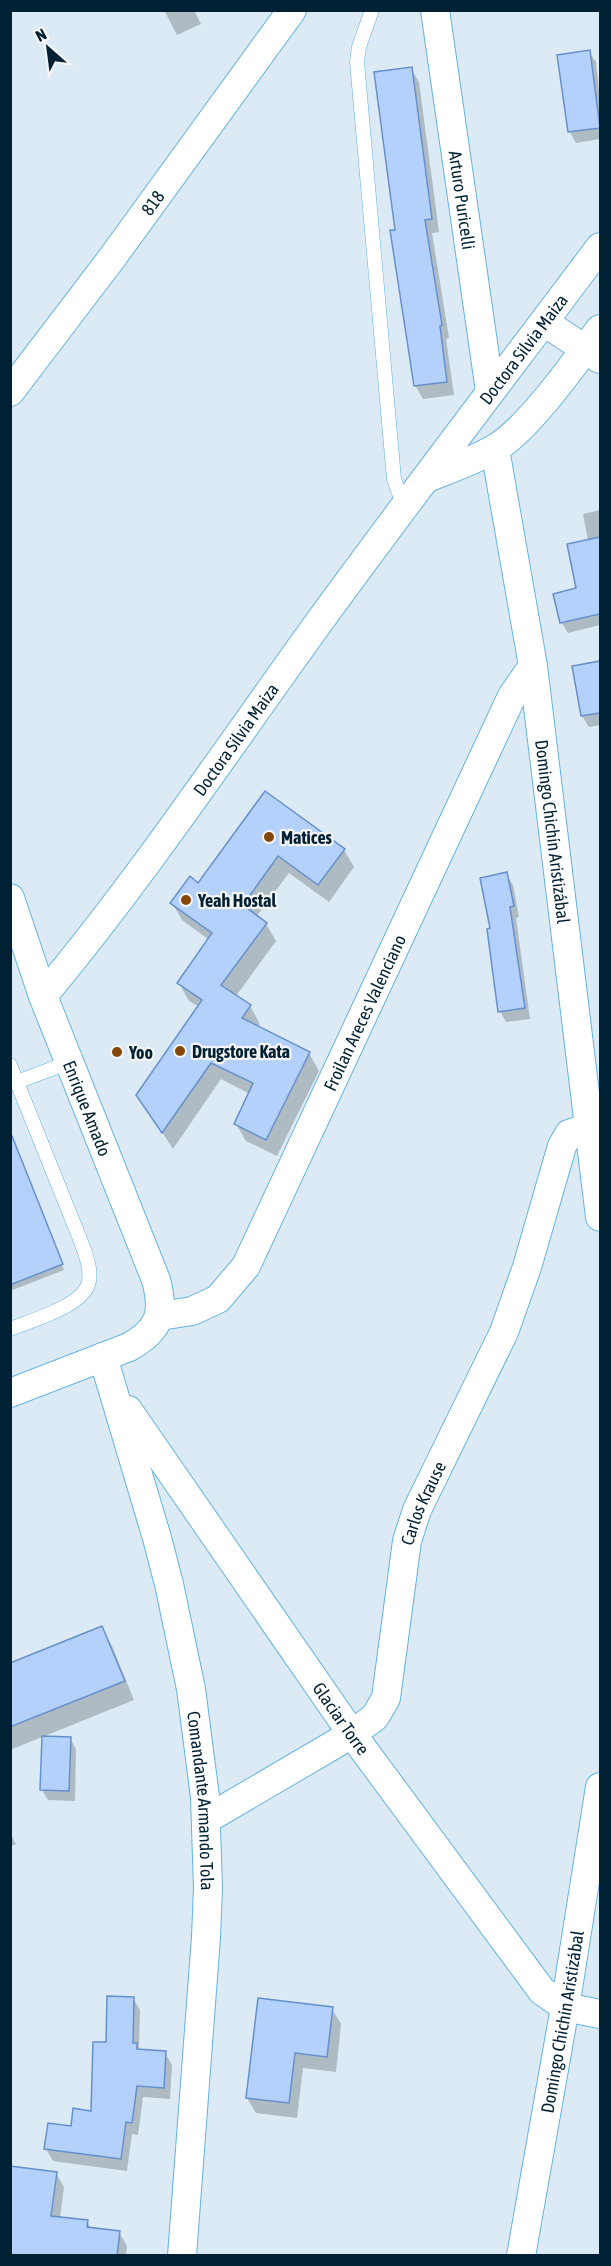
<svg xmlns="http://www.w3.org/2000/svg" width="611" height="2266" viewBox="0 0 611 2266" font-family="'Asap Condensed',sans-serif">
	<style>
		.shadow { fill: #0003 }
		.building { fill: #b3d1fb; stroke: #6590cd; stroke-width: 1.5 }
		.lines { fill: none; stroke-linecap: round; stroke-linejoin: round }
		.service-casing { stroke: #64b3e3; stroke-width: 15 }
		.minor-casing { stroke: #64b3e3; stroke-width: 30 }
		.service { stroke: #fff; stroke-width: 14 }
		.minor { stroke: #fff; stroke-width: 28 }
		.poi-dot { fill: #854608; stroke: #f5f5f5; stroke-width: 2 }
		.labels { text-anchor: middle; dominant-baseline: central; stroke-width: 4.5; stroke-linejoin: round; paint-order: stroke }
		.street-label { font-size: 18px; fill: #002133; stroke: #f5f5f5 }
		.poi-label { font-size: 18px; font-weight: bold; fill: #002133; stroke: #f5f5f5; text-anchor: start }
	</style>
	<rect width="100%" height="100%" fill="#dbeaf4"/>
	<g class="shadow">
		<path d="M 164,10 L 194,10 L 201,24 L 177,35 Z"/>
		<path d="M 589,52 L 596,62 L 600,96 L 600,139 L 576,143 L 570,132 L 558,56 Z"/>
		<path d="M 411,69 L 419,82 L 439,232 L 432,233 L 449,338 L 446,339 L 454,395 L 423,399 L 415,385 L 397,231 Z"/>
		<path d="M 600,510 L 600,625 L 568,633 L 562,623 L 555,595 L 578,589 L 588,541 L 583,514 Z"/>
		<path d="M 600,663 L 600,725 L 589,727 L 582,716 L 574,667 Z"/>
		<path d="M 265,793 L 344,850 L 354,867 L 329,902 L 289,873 L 256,917 L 266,924 L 276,941 L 236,996 L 250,1006 L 260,1024 L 257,1027 L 309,1053 L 319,1071 L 277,1156 L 246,1141 L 236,1124 L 250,1094 L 221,1079 L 173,1149 L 138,1095 L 199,1007 L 189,1001 L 179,983 L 209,940 L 182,920 L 172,903 L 199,885 Z"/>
		<path d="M 506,874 L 513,885 L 519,917 L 516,918 L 530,1019 L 506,1022 L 500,1011 Z"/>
		<path d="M 10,1135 L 64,1270 L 10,1291 Z"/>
		<path d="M 102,1628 L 112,1646 L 134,1700 L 10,1750 L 10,1664 Z"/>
		<path d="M 70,1738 L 76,1749 L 75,1801 L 48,1800 L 42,1790 Z"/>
		<path d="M 10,1833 L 16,1844 L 10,1847 Z"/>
		<path d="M 133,1998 L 140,2010 L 139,2050 L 165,2053 L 172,2065 L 170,2099 L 143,2097 L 138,2135 L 132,2134 L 127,2171 L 53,2161 L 46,2149 L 93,2112 L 107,2044 Z"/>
		<path d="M 332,2009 L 341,2024 L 336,2072 L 303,2068 L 297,2118 L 256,2113 L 247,2098 Z"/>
		<path d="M 56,2173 L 64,2187 L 60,2218 L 87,2221 L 91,2229 L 119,2232 L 127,2246 L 126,2256 L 10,2256 Z"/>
	</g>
	<g class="building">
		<path d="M 590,50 L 600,128 L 568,132 L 557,55 Z"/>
		<path d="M 412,67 L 432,219 L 425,220 L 442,325 L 440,326 L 447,382 L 414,386 L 390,230 L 395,230 L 374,72 Z"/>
		<path d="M 600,537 L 600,614 L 560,623 L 553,594 L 576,588 L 567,544 Z"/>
		<path d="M 600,661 L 600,713 L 581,716 L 572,666 Z"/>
		<path d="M 265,791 L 345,849 L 318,885 L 278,856 L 243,905 L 267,923 L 221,985 L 251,1005 L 242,1018 L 310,1052 L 266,1140 L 234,1124 L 253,1083 L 211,1063 L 162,1133 L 136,1095 L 202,1000 L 177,983 L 212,933 L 170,903 L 190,876 L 198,883 Z"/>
		<path d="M 507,872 L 514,906 L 510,907 L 525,1008 L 498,1012 L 487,929 L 490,928 L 480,878 Z"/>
		<path d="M 12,1136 L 63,1264 L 10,1285 L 10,1137 Z"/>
		<path d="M 102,1626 L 125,1681 L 10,1727 L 10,1663 Z"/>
		<path d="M 42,1736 L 71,1737 L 69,1791 L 40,1790 Z"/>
		<path d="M 107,1996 L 134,1997 L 133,2043 L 137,2043 L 137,2049 L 166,2051 L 164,2088 L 137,2086 L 132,2123 L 126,2122 L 121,2159 L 44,2149 L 48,2123 L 71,2126 L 73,2108 L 91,2111 L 93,2042 L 106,2042 Z"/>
		<path d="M 258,1998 L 333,2007 L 327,2057 L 295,2053 L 289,2103 L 246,2098 Z"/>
		<path d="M 10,2166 L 57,2172 L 51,2216 L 88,2220 L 87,2227 L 120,2231 L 117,2256 L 10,2256 Z"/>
	</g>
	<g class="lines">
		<defs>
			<g id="service">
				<path d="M 372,10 L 359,47 L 357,62 L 394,479 L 404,507"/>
				<path d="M 10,1065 L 82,1244 C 86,1256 91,1268 89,1281 C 85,1306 32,1320 10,1329"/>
				<path d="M 17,1082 L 70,1062"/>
			</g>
			<g id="minor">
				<path id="s1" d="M 435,10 L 490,391"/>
				<path d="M 544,322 L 600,359"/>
				<path id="s2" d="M 10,392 L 112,258 L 292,10"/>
				<path id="s3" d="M 495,449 L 533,666 L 600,1217"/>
				<path d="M 427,478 C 449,469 473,461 494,449 C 528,430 576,361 600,329"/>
				<path id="s4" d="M 10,898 L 43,996 L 156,1280 C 165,1313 160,1330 129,1347 L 10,1393"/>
				<path id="s5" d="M 43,996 C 143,876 230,745 322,618 C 413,493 507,371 600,247"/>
				<path id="s6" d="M 160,1316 L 192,1311 L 218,1299 L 246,1266 L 512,696 L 533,666"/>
				<path id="s7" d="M 103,1357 L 157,1538 L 169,1584 L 191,1689 L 205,1797 L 208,1888 L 206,1937 L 182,2256"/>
				<path id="s8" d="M 128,1410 L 352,1734 L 542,1991 L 565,2007 L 600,2014"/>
				<path id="s9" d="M 207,1819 L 352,1734 L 375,1717 L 386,1698 L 407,1541 L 417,1510 L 504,1332 L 527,1267 L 562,1146 L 569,1134 L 589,1127"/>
				<path id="s10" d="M 521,2256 L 565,2007 L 600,1787"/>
			</g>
		</defs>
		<use href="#service" class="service-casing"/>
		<use href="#minor" class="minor-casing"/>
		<use href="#service" class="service"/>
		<use href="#minor" class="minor"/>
	</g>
	<g class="poi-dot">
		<circle cx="269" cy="837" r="6"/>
		<circle cx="186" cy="900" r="6"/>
		<circle cx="180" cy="1051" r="6"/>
		<circle cx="117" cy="1052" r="6"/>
	</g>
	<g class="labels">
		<g class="street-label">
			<text stroke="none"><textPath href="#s1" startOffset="192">Arturo Puricelli</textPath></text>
			<text stroke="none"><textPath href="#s2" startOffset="237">818</textPath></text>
			<text stroke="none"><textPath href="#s5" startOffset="806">Doctora Silvia Maiza</textPath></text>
			<text stroke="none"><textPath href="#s5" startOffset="321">Doctora Silvia Maiza</textPath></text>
			<text stroke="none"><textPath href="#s3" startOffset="387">Domingo Chichín Aristizábal</textPath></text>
			<text stroke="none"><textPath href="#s6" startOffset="384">Froilan Areces Valenciano</textPath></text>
			<text stroke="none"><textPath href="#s4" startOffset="224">Enrique Amado</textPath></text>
			<text stroke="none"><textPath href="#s9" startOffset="418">Carlos Krause</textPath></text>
			<text stroke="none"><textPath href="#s8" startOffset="375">Glaciar Torre</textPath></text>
			<text stroke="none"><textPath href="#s7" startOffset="456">Comandante Armando Tola</textPath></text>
			<text stroke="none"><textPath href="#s10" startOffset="238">Domingo Chichín Aristizábal</textPath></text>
		</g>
		<g class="poi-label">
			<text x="281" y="837">Matices</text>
			<text x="198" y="900">Yeah Hostal</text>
			<text x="192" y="1051">Drugstore Kata</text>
			<text x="129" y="1052">Yoo</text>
		</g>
	</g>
	<rect width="611" height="2266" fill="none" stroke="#002133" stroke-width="24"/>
	<g transform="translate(48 48) rotate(332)" stroke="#f5f5f5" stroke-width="4.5" paint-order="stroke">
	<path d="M0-4.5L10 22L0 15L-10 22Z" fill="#002133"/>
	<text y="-9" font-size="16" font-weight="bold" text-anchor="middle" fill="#002133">N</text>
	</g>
</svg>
